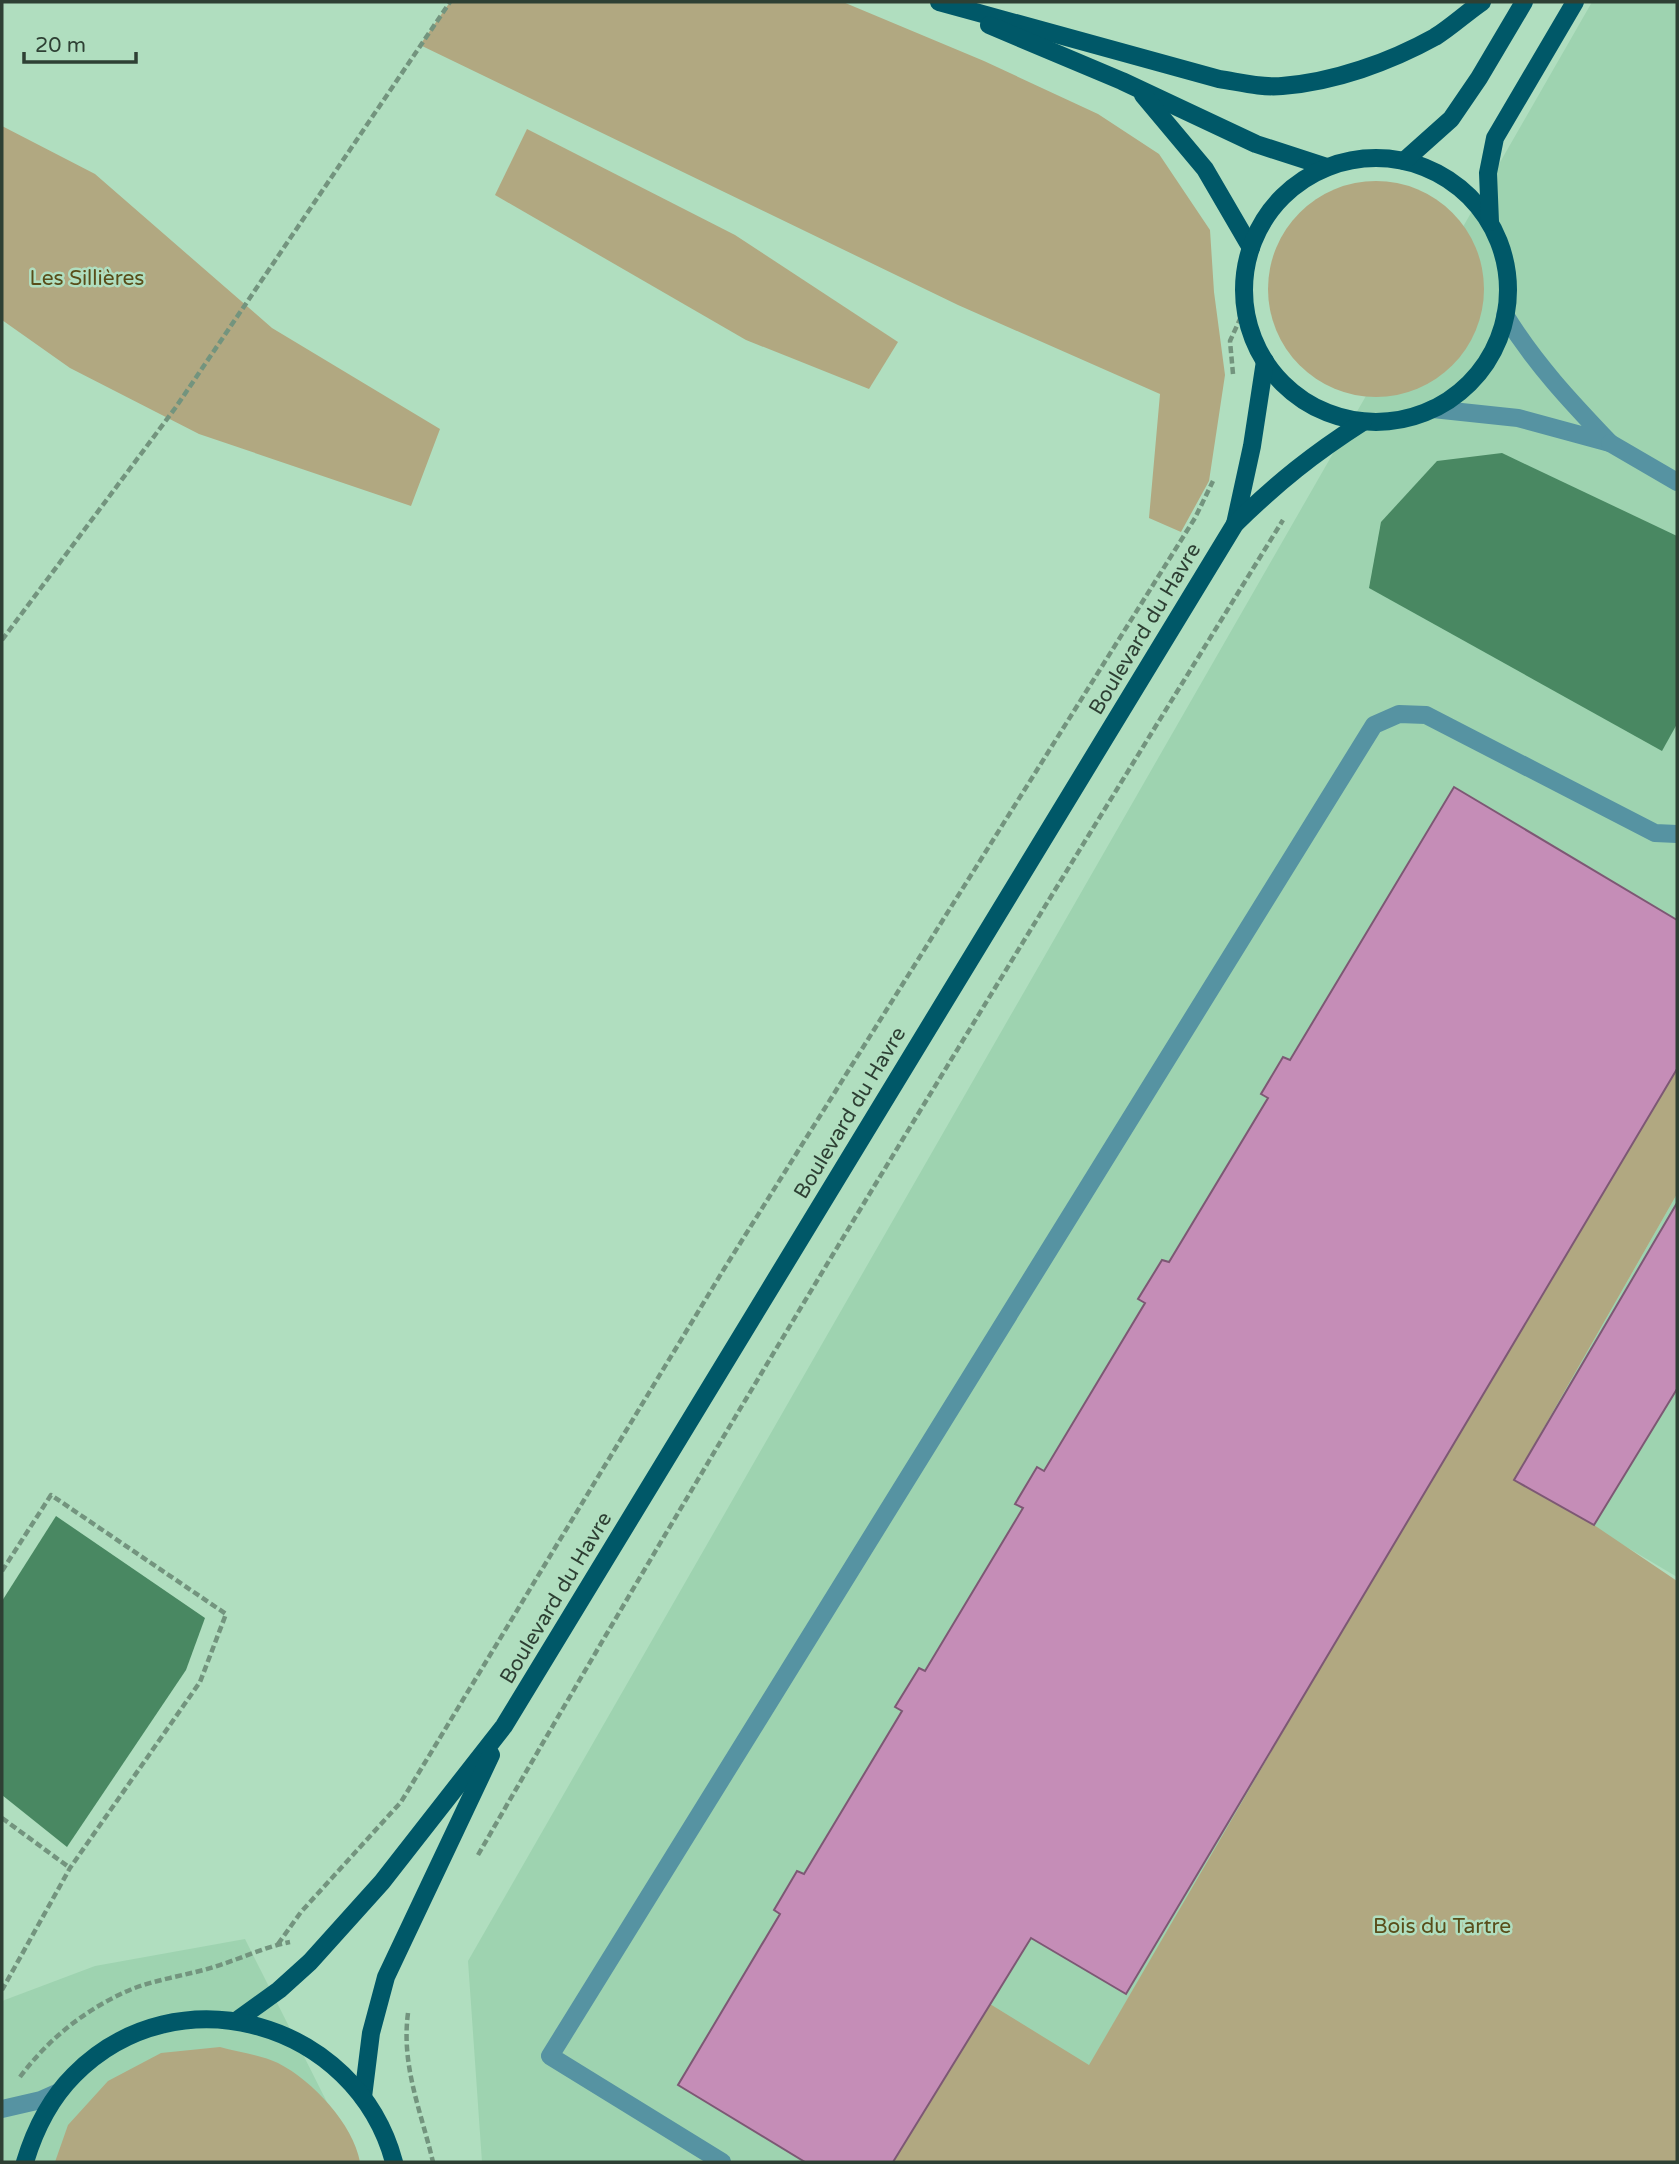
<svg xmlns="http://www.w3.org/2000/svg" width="1679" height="2164" viewBox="0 0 1679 2164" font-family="'Varela Round',sans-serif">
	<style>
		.built { fill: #9ed3b0 }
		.green { fill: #b1a881 }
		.water { fill: #498862 }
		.building { fill: #c58db7; stroke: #7d5874; stroke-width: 2 }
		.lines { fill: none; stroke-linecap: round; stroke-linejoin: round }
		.path { stroke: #73947e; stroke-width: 4.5; stroke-dasharray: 7 3.5; stroke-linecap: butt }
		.minor { stroke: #5693a2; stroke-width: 18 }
		.major { stroke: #005868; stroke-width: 18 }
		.labels { text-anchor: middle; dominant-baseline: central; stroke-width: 5; stroke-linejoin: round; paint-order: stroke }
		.park-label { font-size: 21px; fill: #594d1a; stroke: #b0debf }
		.street-label { font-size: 21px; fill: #2e4034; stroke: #b0debf }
	</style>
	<rect width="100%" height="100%" fill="#b0debf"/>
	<g class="built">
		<path d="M 1592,2 L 1677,2 L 1677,1069 L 1300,1702 L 1089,2066 L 990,2005 L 893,2162 L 482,2162 L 468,1961 Z"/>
		<path d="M 1677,1194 L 1677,1577 L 1514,1480 Z"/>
		<path d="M 245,1939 L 357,2162 L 2,2162 L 2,2001 L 95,1966 Z"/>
	</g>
	<g class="green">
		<path d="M 450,2 L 843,2 L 984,61 L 1098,114 L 1159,154 L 1210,230 L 1214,292 L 1225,375 L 1209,481 L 1181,532 L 1149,518 L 1160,394 L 958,305 L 420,45 Z"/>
		<path d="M 2,126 L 95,174 L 272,328 L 440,429 L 411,506 L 199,434 L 70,368 L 2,320 Z"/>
		<path d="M 527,129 L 735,235 L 898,342 L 869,389 L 746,340 L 495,195 Z"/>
		<circle cx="1376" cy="289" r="108"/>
		<path d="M 1677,1069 L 1677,1194 L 1514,1480 L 1594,1525 L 1677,1581 L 1677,2162 L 893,2162 L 990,2004 L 1089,2065 L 1300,1702 Z"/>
		<path d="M 220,2047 C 238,2052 262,2055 278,2063 C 313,2081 353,2124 360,2162 L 55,2162 L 68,2125 L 108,2081 L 161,2053 Z"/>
	</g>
	<g class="water">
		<path d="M 1502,453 L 1677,536 L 1677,724 L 1662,751 L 1369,588 L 1381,522 L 1437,461 Z"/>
		<path d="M 56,1516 L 205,1618 L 186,1670 L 67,1847 L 2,1795 L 2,1601 Z"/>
	</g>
	<g class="building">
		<path d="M 1454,787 L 1677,920 L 1677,1069 L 1126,1994 L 1031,1938 L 893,2162 L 805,2162 L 678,2085 L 780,1914 L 774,1910 L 797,1871 L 804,1874 L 902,1711 L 895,1707 L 919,1668 L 925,1671 L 1023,1508 L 1015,1504 L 1037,1467 L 1044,1471 L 1145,1303 L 1138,1299 L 1162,1260 L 1169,1262 L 1268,1098 L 1261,1094 L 1283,1057 L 1290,1060 Z"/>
		<path d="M 1677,1203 L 1677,1389 L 1594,1525 L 1514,1480 Z"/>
	</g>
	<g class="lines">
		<g class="path">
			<path d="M 1233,374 L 1230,341 L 1245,308"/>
			<path d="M 2,640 L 176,407 L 450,2"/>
			<path d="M 2,1571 L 51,1495 L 226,1614 L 200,1682 L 70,1868 L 2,1990"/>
			<path d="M 2,1818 L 70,1868"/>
			<path d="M 478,1855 C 737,1405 1010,962 1283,520"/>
			<path d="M 278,1944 L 301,1912 L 401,1802 L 724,1269 L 1195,518 L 1213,481"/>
			<path d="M 408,2013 C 401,2066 421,2111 433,2162"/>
			<path d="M 20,2077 C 49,2038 87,2008 132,1989 C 158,1979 188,1975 214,1967 C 240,1959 264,1947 290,1942"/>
		</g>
		<g class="minor">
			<path d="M 1433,409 L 1518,418 L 1610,443 C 1571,402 1535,364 1505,315"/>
			<path d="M 1610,443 L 1677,482"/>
			<path d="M 2,2109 L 41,2100 L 59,2092"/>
			<path d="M 722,2162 L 550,2056 L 1374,725 L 1399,714 L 1426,715 L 1655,833 L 1677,834"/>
		</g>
		<g class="major">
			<path d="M 939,2 L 1219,79 C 1239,82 1261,88 1282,86 C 1334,82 1390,62 1435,37 C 1451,27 1466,13 1482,2"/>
			<path d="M 989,25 L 1122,81 L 1256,144 L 1327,167"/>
			<path d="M 1143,95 L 1205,169 L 1251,248"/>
			<circle cx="1376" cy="290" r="132"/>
			<path d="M 1404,161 L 1451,119 L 1479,78 L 1524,2"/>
			<path d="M 1490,222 L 1488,173 L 1495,138 L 1575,2"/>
			<path d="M 1235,524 L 1252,446 L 1265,361"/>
			<path d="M 236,2021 L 279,1990 L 310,1962 L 382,1882 L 504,1726 L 1235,524 C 1278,482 1313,454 1363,422"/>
			<path d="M 363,2097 L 371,2033 L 386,1977 L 491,1755"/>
			<path d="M 25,2162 C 35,2129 50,2099 74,2075 C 178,1970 356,2022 394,2162"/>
		</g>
	</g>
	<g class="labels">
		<g class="park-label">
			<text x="87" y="278">Les Sillières</text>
			<text x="1442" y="1926">Bois du Tartre</text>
		</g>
		<g class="street-label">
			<text transform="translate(1145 629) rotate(-59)">Boulevard du Havre</text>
			<text transform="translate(850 1113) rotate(-59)">Boulevard du Havre</text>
			<text transform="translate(556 1598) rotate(-59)">Boulevard du Havre</text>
		</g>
	</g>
	<rect width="1679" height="2164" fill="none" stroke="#2e4034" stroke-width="7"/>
	<path d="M24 52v10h112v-10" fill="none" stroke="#2e4034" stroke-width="3.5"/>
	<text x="35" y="52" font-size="21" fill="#2e4034" stroke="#b0debf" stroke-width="5" paint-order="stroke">20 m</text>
</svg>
